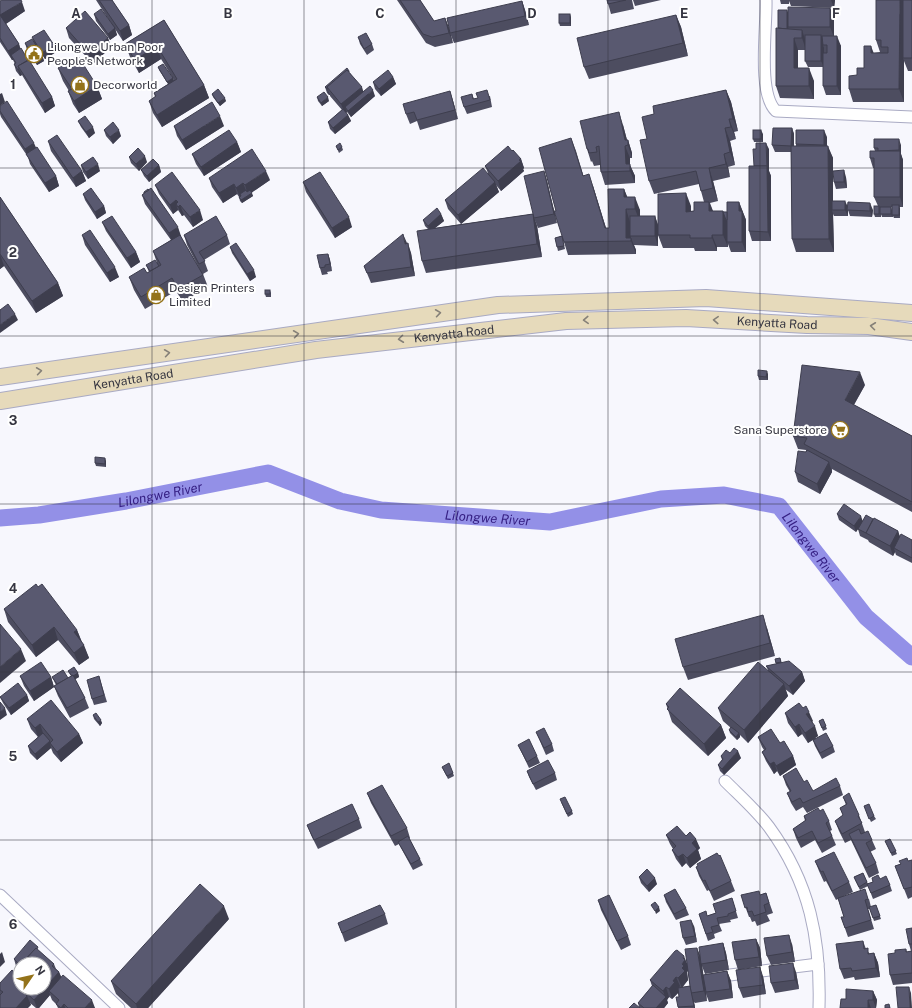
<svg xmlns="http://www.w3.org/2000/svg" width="912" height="1008" viewBox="0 0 912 1008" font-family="'Public Sans',sans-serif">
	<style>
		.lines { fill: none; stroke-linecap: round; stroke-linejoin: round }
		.river { stroke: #9390e7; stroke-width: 17 }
		.minor-casing { stroke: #a9aac3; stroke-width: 13 }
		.secondary-casing { stroke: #a9aac3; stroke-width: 18 }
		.minor { stroke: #fff; stroke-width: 11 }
		.secondary { stroke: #e6dabb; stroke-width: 16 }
		.wall { fill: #4d4d60; fill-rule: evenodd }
		.shaded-wall { fill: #3e3e4e }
		.building { fill: #595970; stroke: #3e3e4e }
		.oneway { stroke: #858078 }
		.grid { fill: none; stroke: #363641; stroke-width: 1; stroke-opacity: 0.55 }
		.labels { text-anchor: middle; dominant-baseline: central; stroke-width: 4; stroke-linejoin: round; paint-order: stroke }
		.poi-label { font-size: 12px; fill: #363641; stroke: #fff; text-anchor: start }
		.street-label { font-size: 12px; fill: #363641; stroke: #fff }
		.water-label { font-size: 13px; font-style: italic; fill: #362084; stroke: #fff }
		.grid-label { font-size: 13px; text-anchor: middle; font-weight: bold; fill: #363641; stroke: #fff; stroke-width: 4; stroke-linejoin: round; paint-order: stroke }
	</style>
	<rect width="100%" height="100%" fill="#f7f7fd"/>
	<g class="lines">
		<path class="river" id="s1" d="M 0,518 L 39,515 L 126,501 L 268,473 L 340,501 L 381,510 L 550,522 L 661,499 L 724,495 L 779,506 L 866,617 L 912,657"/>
		<defs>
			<g id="minor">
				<path d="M 766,0 C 767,27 757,93 776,111 L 912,117"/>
				<path d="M 725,781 C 740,796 756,810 769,827 C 810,883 821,940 819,1008"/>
				<path d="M 0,895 L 119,1008"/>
				<path d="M 714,977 L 818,964"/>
			</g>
			<g id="secondary">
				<path d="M 0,377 L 498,305 L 706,298 L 912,313"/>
				<path id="s2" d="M 0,401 L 316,350 L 566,321 L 686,318 L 807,325 L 869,326 L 912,332"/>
			</g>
		</defs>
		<use href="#minor" class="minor-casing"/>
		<use href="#secondary" class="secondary-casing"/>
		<use href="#minor" class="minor"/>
		<use href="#secondary" class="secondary"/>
	</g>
	<g class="wall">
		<path d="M 96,0 L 112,0 L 129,25 L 132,35 L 123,41 L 115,29 L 117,35 L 110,40 L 96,21 L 94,14 L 114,28 Z"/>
		<path d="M 397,0 L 420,0 L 434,21 L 445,18 L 449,28 L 453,43 L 435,47 L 426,43 Z"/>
		<path d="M 607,0 L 632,0 L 634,9 L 611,14 Z"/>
		<path d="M 633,0 L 661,0 L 635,6 Z"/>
		<path d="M 780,0 L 835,0 L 834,8 L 791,6 L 789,1 L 789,4 L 781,4 Z"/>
		<path d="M 912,0 L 912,71 L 908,71 L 904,61 L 904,102 L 853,102 L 849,89 L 857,75 L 864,68 L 874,53 L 880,52 L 876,40 Z"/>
		<path d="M 0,1 L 25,11 L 6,24 L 19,44 L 20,49 L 52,97 L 55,106 L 45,113 L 22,75 L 20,76 L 16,71 L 14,64 L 15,64 L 13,60 L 12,60 L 0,42 Z"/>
		<path d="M 522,1 L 525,10 L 529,25 L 454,43 L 450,33 Z"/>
		<path d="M 830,8 L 834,17 L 834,36 L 841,46 L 841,95 L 826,95 L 823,86 L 823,67 L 808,67 L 805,61 L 805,50 L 798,50 L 798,68 L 814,81 L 814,99 L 780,98 L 776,86 L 778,28 L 788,13 Z"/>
		<path d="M 570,14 L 571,18 L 571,26 L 560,26 L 559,23 Z"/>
		<path d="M 676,15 L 681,27 L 688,56 L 589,79 L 584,67 Z"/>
		<path d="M 164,20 L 204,85 L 209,98 L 162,127 L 153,113 L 149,101 L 155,97 L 154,93 L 168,84 L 159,70 L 158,67 L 173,78 L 174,81 L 174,80 L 161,59 L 139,73 L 130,57 L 125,44 Z"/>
		<path d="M 66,28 L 108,38 L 111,47 L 93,64 L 69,38 Z"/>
		<path d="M 32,37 L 56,52 L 45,59 L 38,49 L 42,55 L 44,61 L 37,65 L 27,50 L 25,43 L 34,43 Z"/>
		<path d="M 358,37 L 372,44 L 374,50 L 367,55 L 360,44 Z"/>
		<path d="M 58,68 L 97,86 L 102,99 L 79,113 L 73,104 L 68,91 L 69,91 L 63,81 Z"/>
		<path d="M 350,73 L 363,92 L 375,96 L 351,117 L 347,112 L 346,113 L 348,115 L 351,121 L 335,134 L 330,129 L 328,122 L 342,110 L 330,96 L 330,95 L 329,95 L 327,93 L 325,87 Z"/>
		<path d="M 393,77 L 396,84 L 381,96 L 375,89 L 373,82 Z"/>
		<path d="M 726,90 L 731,102 L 738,131 L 734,132 L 736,139 L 730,141 L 735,165 L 728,167 L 730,177 L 713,181 L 718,201 L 710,203 L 713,211 L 727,212 L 739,202 L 746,220 L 746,252 L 731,252 L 728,244 L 728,247 L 717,247 L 717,251 L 695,251 L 694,248 L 663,248 L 658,235 L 658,246 L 634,245 L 636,250 L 636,254 L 568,255 L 564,242 L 556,211 L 571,138 L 583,175 L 593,186 L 606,228 L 609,228 L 624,189 L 627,197 L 640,210 L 640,216 L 655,216 L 658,225 L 691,206 L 691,211 L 694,211 L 704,202 L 701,191 L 699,184 L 654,194 L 649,181 L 647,139 L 654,114 Z"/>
		<path d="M 450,91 L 453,101 L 458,119 L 420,130 L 417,121 L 410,124 L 406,114 Z"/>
		<path d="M 212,94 L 226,101 L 220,106 L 213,97 Z"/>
		<path d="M 472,94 L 474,99 L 490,96 L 492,107 L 467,114 L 464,107 Z"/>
		<path d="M 317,97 L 329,101 L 322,106 L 318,101 Z"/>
		<path d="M 0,106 L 36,148 L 56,176 L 59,186 L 49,192 L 30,164 L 28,157 L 1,117 L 0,114 Z"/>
		<path d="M 78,121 L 95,133 L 89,138 L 81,127 Z"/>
		<path d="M 623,125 L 627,140 L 628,140 L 632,153 L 632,158 L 630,158 L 630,165 L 635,176 L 635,183 L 605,185 L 601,172 L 600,165 L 594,166 L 592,161 L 591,162 L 587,149 Z"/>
		<path d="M 174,126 L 224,126 L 186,150 L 177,136 Z"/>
		<path d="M 792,128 L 794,134 L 794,146 L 796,146 L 796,144 L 827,137 L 827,146 L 833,158 L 833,201 L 848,207 L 873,210 L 872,217 L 850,216 L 848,210 L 848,216 L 834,216 L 833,214 L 834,252 L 796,252 L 792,239 L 791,152 L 775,152 L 772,145 Z"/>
		<path d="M 104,130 L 121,136 L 113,144 L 106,136 Z"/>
		<path d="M 763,134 L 763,142 L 754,142 L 753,139 Z"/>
		<path d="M 48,141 L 82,171 L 86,181 L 76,187 L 51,151 Z"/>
		<path d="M 237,142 L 241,152 L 204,176 L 196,164 L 192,154 Z"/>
		<path d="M 901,145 L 901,154 L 903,160 L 903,207 L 899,207 L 900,218 L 894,218 L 893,216 L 893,217 L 882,217 L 881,214 L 881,217 L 875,217 L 874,214 L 878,206 L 874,197 L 874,168 L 873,168 L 870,158 L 875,151 L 874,148 ZM 880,207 L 892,207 L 892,210 L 891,207 L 880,209 Z"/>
		<path d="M 336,146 L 342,147 L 343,150 L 339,153 Z"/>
		<path d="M 769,149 L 769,171 L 771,176 L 771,241 L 752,241 L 749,231 L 754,166 Z"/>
		<path d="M 512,151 L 521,159 L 524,168 L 523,169 L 524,171 L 501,191 L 496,185 L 499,192 L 461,224 L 448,209 L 445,200 L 488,173 L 485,166 Z"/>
		<path d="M 129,157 L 147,162 L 139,171 L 131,163 Z"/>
		<path d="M 81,165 L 100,171 L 88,179 L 83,172 Z"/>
		<path d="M 159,165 L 161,172 L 149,182 L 144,176 L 141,170 Z"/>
		<path d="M 544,171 L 547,181 L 557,223 L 538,228 L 534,218 Z"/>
		<path d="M 846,177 L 847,188 L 836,189 L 834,182 Z"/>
		<path d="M 209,178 L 270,180 L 251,193 L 253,196 L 242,203 L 240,201 L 239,197 L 237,194 L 223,203 L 212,187 Z"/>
		<path d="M 303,182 L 352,227 L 335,238 L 306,192 Z"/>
		<path d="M 155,185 L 203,220 L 193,227 L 184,215 L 182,216 L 178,210 L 173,214 L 159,194 Z"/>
		<path d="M 144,192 L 181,236 L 181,237 L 200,270 L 187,245 L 184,235 L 227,235 L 230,244 L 204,260 L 208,271 L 203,274 L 208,287 L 183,302 L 176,291 L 145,309 L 134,290 L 129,277 L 147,273 L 149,272 L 146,265 L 157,263 L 153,251 L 171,240 L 145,204 L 142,195 L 144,193 Z"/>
		<path d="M 83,194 L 104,206 L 106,213 L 97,219 L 85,200 Z"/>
		<path d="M 0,197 L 58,283 L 63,296 L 36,313 L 4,266 L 0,269 Z"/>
		<path d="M 441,214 L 444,221 L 435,228 L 533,214 L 537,226 L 542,257 L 426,273 L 422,261 L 428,229 L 425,226 L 423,220 Z"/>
		<path d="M 102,222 L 136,252 L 140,262 L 131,268 L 106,231 Z"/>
		<path d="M 82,235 L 119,277 L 110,282 L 85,245 Z"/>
		<path d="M 562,236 L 565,249 L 558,251 L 555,238 Z"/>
		<path d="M 407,244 L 411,253 L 415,276 L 371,283 L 364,266 Z"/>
		<path d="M 230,247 L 256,277 L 250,281 L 232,253 Z"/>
		<path d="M 328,254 L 330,260 L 332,271 L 327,272 L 328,274 L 322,275 L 320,268 Z"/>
		<path d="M 270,290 L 271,293 L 271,297 L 266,297 L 265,294 Z"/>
		<path d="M 768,374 L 768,380 L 759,380 L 758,376 Z"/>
		<path d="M 865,385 L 854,405 L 912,436 L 912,512 L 832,469 L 832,472 L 820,494 L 798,482 L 795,472 L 806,451 L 806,450 L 798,449 L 793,436 Z"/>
		<path d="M 106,461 L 106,467 L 96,466 L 95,463 Z"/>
		<path d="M 837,514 L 863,521 L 873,519 L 898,531 L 900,537 L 912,540 L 912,563 L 896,555 L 895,552 L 893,556 L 869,542 L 868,540 L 860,536 L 858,529 L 856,532 L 839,520 Z"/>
		<path d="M 4,609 L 77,630 L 82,642 L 89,658 L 79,665 L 58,640 L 36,657 L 8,622 Z"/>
		<path d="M 767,628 L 775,656 L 688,680 L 683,667 Z"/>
		<path d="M 780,658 L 781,662 L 802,672 L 805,681 L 793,695 L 785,689 L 788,696 L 748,743 L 740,735 L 740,737 L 737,740 L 730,733 L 729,730 L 731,728 L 723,721 L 718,708 L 768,670 L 766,666 L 776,664 L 775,659 Z"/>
		<path d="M 68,671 L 78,673 L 79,677 L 75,679 L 85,698 L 89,708 L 70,718 L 58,696 L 54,686 L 56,685 L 52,677 L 68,678 L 71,676 Z"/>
		<path d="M 20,676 L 51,677 L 54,687 L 34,701 L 24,686 Z"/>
		<path d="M 99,676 L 107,702 L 94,705 L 92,699 Z"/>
		<path d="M 27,695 L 29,701 L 11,715 L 3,703 L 0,697 Z"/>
		<path d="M 666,704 L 721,725 L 726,738 L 708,756 L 672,722 Z"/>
		<path d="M 785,713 L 813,721 L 812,722 L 818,736 L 815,738 L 833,746 L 835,752 L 822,759 L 815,746 L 813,740 L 808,743 L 802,734 L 798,737 L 788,723 Z"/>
		<path d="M 93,715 L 102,723 L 100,726 L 94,719 Z"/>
		<path d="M 27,719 L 79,734 L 83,743 L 61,762 L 53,753 L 51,748 L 37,760 L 30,753 L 28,746 L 38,737 L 31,729 Z"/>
		<path d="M 823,719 L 827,729 L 823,731 L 819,721 Z"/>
		<path d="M 536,732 L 552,744 L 554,751 L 546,755 Z"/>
		<path d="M 758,737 L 780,743 L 793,756 L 796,765 L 780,776 L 777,771 L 774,774 L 766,761 L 762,752 L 764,750 L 762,747 Z"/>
		<path d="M 518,745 L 537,756 L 540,763 L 529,768 L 521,751 Z"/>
		<path d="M 730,753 L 741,758 L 724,775 L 720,771 L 718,765 L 722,760 L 721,756 Z"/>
		<path d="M 442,767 L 453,773 L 454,776 L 448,779 Z"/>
		<path d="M 527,771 L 555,773 L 557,780 L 536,790 L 529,777 Z"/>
		<path d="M 783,776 L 804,782 L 813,791 L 840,786 L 843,795 L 807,813 L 803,807 L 796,811 L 791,803 L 787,793 L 790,792 L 786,785 Z"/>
		<path d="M 367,793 L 407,828 L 410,838 L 409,838 L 420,859 L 423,865 L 413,870 L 401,848 L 399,844 L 395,846 L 371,803 Z"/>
		<path d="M 843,797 L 859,815 L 865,832 L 872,840 L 876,849 L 870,852 L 876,863 L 879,873 L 869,878 L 851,840 L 845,843 L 839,831 L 835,821 L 843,815 L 840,808 L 846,805 Z"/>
		<path d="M 561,802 L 572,811 L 573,814 L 568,817 Z"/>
		<path d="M 864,806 L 874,816 L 876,819 L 871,822 Z"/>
		<path d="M 820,811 L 829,821 L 832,830 L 830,831 L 836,845 L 822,853 L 815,840 L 801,848 L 796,838 L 793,829 L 805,821 L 804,816 Z"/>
		<path d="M 359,819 L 362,828 L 318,849 L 311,835 L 307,825 Z"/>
		<path d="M 666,835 L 686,836 L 700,848 L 698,850 L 701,859 L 690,868 L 686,863 L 682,867 L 676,859 L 672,850 L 673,849 L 670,844 Z"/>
		<path d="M 890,839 L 897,854 L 892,856 L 885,841 Z"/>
		<path d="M 912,860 L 912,897 L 908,899 L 895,866 Z"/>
		<path d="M 815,861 L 849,882 L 853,892 L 844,896 L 869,899 L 871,907 L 876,905 L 881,919 L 874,921 L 870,909 L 868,909 L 874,929 L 848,937 L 841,917 L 844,917 L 838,899 L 836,900 L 826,881 L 824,882 L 819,871 Z"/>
		<path d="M 696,867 L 731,881 L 735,891 L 714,901 L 709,890 L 707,891 L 699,876 Z"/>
		<path d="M 863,873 L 868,884 L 880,879 L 890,885 L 892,891 L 873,899 L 868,886 L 860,890 L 855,880 L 854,877 Z"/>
		<path d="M 639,877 L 657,884 L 649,892 L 641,883 Z"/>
		<path d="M 766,893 L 773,913 L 767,915 L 770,921 L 757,926 L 755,921 L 752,922 L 750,917 L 749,917 L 741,895 L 760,895 Z"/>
		<path d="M 664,895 L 686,908 L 689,915 L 676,920 L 666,902 Z"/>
		<path d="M 732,898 L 738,918 L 730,920 L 731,922 L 719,924 L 722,931 L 714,934 L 715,938 L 708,941 L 699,914 L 707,916 L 716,913 Z"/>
		<path d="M 598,900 L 628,936 L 631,945 L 621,950 L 601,910 Z"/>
		<path d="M 385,914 L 388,924 L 345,942 L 338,923 Z"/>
		<path d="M 229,919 L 148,1008 L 131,1008 L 116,994 L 111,981 Z"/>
		<path d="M 694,926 L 697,942 L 686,945 L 683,938 Z"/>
		<path d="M 912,928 L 912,951 L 911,951 L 909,944 Z"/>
		<path d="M 756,939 L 760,948 L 762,966 L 738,970 L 735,960 Z"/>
		<path d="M 863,941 L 866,949 L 870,954 L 874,953 L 878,963 L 880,977 L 855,980 L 854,977 L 844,979 L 840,969 Z"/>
		<path d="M 723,943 L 726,953 L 729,970 L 705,974 L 702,966 L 703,975 L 727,971 L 731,981 L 733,998 L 709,1002 L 706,994 L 707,1001 L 695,1003 L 694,1002 L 695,1008 L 678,1008 L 678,1007 L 679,997 L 678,988 L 678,989 L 679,992 L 672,999 L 669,997 L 667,1000 L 668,1003 L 664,1008 L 629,1008 L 639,1007 L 638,1003 L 652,986 L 650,980 L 687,963 ZM 688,971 L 690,986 L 682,987 L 688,980 L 687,972 Z"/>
		<path d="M 792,944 L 795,962 L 771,965 L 767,956 Z"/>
		<path d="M 906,949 L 907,952 L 912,951 L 912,983 L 893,985 L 890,975 L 895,953 Z"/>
		<path d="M 39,951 L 54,964 L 56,969 L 59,972 L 61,977 L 95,1008 L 58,1008 L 56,1004 L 52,1000 L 50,995 L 39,1008 L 36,1008 L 30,1003 L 31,1005 L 0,1008 L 0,983 L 20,988 L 44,964 L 20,964 L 20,969 L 16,966 L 14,959 Z"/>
		<path d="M 796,972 L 799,989 L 775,993 L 771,983 Z"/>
		<path d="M 763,976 L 766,994 L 743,998 L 739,988 Z"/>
		<path d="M 873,991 L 877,1000 L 876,1008 L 840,1008 L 846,999 Z"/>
	</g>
	<g class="shaded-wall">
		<path d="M 831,0 L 835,0 L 834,8 Z"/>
		<path d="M 900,0 L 904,0 L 903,58 L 904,61 L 904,102 L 899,89 Z"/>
		<path d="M 522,1 L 525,10 L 529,25 L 525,16 Z"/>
		<path d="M 22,2 L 25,11 L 4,25 L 0,15 Z"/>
		<path d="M 830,8 L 834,17 L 834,37 L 830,27 Z"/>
		<path d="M 787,10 L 790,17 L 788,27 L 789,30 L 787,32 Z"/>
		<path d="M 570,14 L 571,18 L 571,26 L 570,23 Z"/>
		<path d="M 676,15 L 681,27 L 688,56 L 683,43 Z"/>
		<path d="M 445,18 L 449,28 L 453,43 L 449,33 Z"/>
		<path d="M 129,25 L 132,35 L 123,41 L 120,31 Z"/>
		<path d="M 115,28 L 117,35 L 110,40 L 108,34 Z"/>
		<path d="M 802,30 L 806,42 L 806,50 L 802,38 Z"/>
		<path d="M 821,35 L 824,41 L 823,45 L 824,48 L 824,67 L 821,61 Z"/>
		<path d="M 837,36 L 841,46 L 841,95 L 837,86 Z"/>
		<path d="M 108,38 L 111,47 L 93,64 L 89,54 Z"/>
		<path d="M 794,38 L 798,50 L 798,81 L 794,68 Z"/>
		<path d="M 19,44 L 22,54 L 11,55 L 13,60 L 12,60 L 8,51 Z"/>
		<path d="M 54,45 L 56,52 L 45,59 L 42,53 Z"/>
		<path d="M 157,46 L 161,59 L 139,73 L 135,60 Z"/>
		<path d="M 871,46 L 876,59 L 871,53 Z"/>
		<path d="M 42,55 L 44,61 L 37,65 L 35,59 Z"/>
		<path d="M 809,68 L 814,81 L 814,99 L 809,86 Z"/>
		<path d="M 19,69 L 22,75 L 20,76 L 18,70 Z"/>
		<path d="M 393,77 L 396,84 L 381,96 L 379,89 Z"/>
		<path d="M 173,78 L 174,81 L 169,85 L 167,82 Z"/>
		<path d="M 204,85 L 209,98 L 162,127 L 157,115 Z"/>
		<path d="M 97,86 L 102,99 L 79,113 L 74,101 Z"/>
		<path d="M 362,87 L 365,97 L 373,90 L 375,96 L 351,117 L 348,111 L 345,107 L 347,112 L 345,114 L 341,104 Z"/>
		<path d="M 327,88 L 330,95 L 329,95 L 327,89 Z"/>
		<path d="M 726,90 L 731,102 L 738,131 L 733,119 Z"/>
		<path d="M 450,91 L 453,101 L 458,119 L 455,110 Z"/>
		<path d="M 2,93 L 5,102 L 0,106 L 0,94 Z"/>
		<path d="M 52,97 L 55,106 L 45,113 L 42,103 Z"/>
		<path d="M 328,97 L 329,101 L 322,106 L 321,103 Z"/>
		<path d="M 225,98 L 226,101 L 220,106 L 218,103 Z"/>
		<path d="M 619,112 L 623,125 L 628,144 L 628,140 L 632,153 L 632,158 L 628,145 L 625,140 Z"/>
		<path d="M 348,115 L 351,121 L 335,134 L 333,128 Z"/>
		<path d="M 220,116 L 224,126 L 186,150 L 182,140 Z"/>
		<path d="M 729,119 L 734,132 L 736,139 L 731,127 Z"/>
		<path d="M 93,127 L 95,133 L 89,138 L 86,132 Z"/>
		<path d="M 725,128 L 730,141 L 735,165 L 730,152 Z"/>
		<path d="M 792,128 L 794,134 L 794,152 L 791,146 Z"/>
		<path d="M 119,130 L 121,136 L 113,144 L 110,137 Z"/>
		<path d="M 761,130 L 763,134 L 763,142 L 761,139 Z"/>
		<path d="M 824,130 L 827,137 L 827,151 L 824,145 Z"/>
		<path d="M 571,138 L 576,151 L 587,188 L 583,176 Z"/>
		<path d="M 899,139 L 901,145 L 901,154 L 903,160 L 903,207 L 900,197 Z"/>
		<path d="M 237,142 L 241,152 L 204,176 L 201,167 Z"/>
		<path d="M 34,143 L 38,152 L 27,155 L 25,149 Z"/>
		<path d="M 766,143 L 769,149 L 769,171 L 771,176 L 771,241 L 768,232 Z"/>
		<path d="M 625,146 L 630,158 L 630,165 L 635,176 L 635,183 L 630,171 L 626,164 Z"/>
		<path d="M 828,146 L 833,158 L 833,210 L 832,210 L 833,214 L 834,252 L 829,239 Z"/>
		<path d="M 724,154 L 728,167 L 730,177 L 726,164 Z"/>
		<path d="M 145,156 L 147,162 L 139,171 L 136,164 Z"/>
		<path d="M 521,159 L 524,168 L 523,169 L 524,171 L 501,191 L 498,181 Z"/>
		<path d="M 98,164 L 100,171 L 88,179 L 86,172 Z"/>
		<path d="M 159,165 L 161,172 L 149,182 L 147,176 Z"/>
		<path d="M 709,168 L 713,181 L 718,201 L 713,188 Z"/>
		<path d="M 844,170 L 846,177 L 847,188 L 844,182 Z"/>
		<path d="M 82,171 L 86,181 L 76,187 L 73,178 Z"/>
		<path d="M 266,171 L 270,180 L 248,195 L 245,185 Z"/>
		<path d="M 544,171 L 547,181 L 557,223 L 554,214 Z"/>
		<path d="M 589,174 L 593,186 L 610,241 L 605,228 Z"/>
		<path d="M 56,176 L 59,186 L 49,192 L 45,183 Z"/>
		<path d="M 495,182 L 499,192 L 461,224 L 458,215 Z"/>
		<path d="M 243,183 L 247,193 L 240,194 L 241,197 L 240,197 L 236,188 Z"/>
		<path d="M 234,184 L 237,194 L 223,203 L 219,193 Z"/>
		<path d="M 624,189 L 629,201 L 629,210 L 624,197 Z"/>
		<path d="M 252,193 L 253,196 L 242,203 L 241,200 Z"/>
		<path d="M 686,193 L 691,206 L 691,224 L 686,212 Z"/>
		<path d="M 635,197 L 640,210 L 640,222 L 635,209 Z"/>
		<path d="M 176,200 L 179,206 L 180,205 L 184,215 L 182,216 L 178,207 L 176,204 L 178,210 L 173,214 L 170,205 Z"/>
		<path d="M 845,201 L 848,207 L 848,216 L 845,210 Z"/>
		<path d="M 709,202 L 714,214 L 709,211 Z"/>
		<path d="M 739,202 L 746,220 L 746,252 L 742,242 L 739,211 Z"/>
		<path d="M 870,203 L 873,210 L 872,217 L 870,211 Z"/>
		<path d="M 899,205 L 900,208 L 900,218 L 899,215 Z"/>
		<path d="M 104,206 L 106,213 L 97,219 L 95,212 Z"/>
		<path d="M 626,209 L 630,222 L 631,241 L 626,238 Z"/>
		<path d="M 200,210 L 203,220 L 193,227 L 190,217 Z"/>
		<path d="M 723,211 L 728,224 L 727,242 L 728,247 L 723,235 Z"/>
		<path d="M 441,214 L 444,221 L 430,232 L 428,226 Z"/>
		<path d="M 533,214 L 537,226 L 542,257 L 537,244 Z"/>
		<path d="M 655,216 L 658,225 L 658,246 L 655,236 Z"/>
		<path d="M 349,217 L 352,227 L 335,238 L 332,228 Z"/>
		<path d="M 178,227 L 181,236 L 172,243 L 169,233 Z"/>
		<path d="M 403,234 L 407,243 L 408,253 L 405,244 Z"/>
		<path d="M 712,235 L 717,247 L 717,251 L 712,238 Z"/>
		<path d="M 631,238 L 636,250 L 636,254 L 631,241 Z"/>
		<path d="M 408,243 L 411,253 L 415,276 L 411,267 Z"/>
		<path d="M 136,252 L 140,262 L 131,268 L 127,258 Z"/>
		<path d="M 0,254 L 4,266 L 0,269 Z"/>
		<path d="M 328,254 L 330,260 L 332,271 L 330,264 Z"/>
		<path d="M 115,267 L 119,277 L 110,282 L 107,273 Z"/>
		<path d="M 254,270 L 256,277 L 250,281 L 247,274 Z"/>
		<path d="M 58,283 L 63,296 L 36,313 L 32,301 Z"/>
		<path d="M 15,314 L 18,320 L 0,333 L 0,325 Z"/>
		<path d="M 767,371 L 768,374 L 768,380 L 766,377 Z"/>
		<path d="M 860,372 L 865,385 L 849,413 L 845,400 Z"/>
		<path d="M 105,458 L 106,461 L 106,467 L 105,464 Z"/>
		<path d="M 829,462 L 832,472 L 820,494 L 817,484 Z"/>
		<path d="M 861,516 L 863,522 L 856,532 L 854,526 Z"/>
		<path d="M 898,531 L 901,540 L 894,548 L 895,552 L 893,556 L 890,546 Z"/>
		<path d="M 763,615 L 767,628 L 775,656 L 770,643 Z"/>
		<path d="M 54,627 L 58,640 L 36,657 L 32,645 Z"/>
		<path d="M 77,630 L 82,643 L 74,632 Z"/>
		<path d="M 84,645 L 89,658 L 79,665 L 74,653 Z"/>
		<path d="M 21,649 L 26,661 L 0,683 L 0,667 Z"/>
		<path d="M 802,672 L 805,681 L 793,695 L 789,686 Z"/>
		<path d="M 78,673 L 79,677 L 74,680 L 72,677 Z"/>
		<path d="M 51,677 L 54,687 L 34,701 L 30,691 Z"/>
		<path d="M 784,684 L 788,696 L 748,743 L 744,730 Z"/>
		<path d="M 27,695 L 29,701 L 11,715 L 9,708 Z"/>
		<path d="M 5,708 L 7,715 L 0,720 L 0,712 Z"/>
		<path d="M 809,712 L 813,721 L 810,723 L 806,714 Z"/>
		<path d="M 101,720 L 102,723 L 100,726 L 98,722 Z"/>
		<path d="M 40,724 L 43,733 L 38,737 L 35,728 Z"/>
		<path d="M 799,724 L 802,734 L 798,737 L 795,727 Z"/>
		<path d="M 721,725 L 726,738 L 708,756 L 704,744 Z"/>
		<path d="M 815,726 L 818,736 L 808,743 L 805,733 Z"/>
		<path d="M 739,733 L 740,737 L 737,740 L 736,737 Z"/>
		<path d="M 79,734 L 83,743 L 61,762 L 57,752 Z"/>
		<path d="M 50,741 L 52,746 L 50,743 L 51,748 L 37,760 L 35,754 Z"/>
		<path d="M 738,751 L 741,758 L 724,775 L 722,769 Z"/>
		<path d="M 793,756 L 796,765 L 780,776 L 776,766 Z"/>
		<path d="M 774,762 L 777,771 L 774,774 L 770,764 Z"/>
		<path d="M 696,839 L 700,848 L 698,850 L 701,859 L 690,868 L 687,858 L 692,843 Z"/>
		<path d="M 683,854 L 686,863 L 682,867 L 678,857 Z"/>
		<path d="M 655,878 L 657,884 L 649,892 L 647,886 Z"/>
		<path d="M 224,906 L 229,919 L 148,1008 L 137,1008 L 136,1004 Z"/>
		<path d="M 659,907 L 660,911 L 656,914 L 655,911 Z"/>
		<path d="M 691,920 L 694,926 L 697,942 L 695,936 Z"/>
		<path d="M 789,935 L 792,944 L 795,962 L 792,952 Z"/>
		<path d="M 756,939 L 760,948 L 762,966 L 759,957 Z"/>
		<path d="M 723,943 L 726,953 L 729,970 L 726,960 Z"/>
		<path d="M 697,948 L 701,957 L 707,1001 L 704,991 Z"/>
		<path d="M 2,952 L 5,962 L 0,967 L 0,954 Z"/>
		<path d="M 874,953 L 878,963 L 880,977 L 876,968 Z"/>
		<path d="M 684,956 L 688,966 L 688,970 L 687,972 L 688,980 L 682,988 L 678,978 L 682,968 L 683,958 Z"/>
		<path d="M 793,963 L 796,972 L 799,989 L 795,980 Z"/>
		<path d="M 760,967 L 763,976 L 766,994 L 763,985 Z"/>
		<path d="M 727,971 L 731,981 L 733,998 L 730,989 Z"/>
		<path d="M 59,972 L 63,981 L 49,991 L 50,995 L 39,1008 L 37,1008 L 34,1000 Z"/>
		<path d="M 20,977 L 20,988 L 21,988 L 17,993 L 14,983 Z"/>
		<path d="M 676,977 L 680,986 L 678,989 L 679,992 L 672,999 L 669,989 L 673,981 Z"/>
		<path d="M 666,987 L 669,997 L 667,1000 L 668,1003 L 664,1008 L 656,1008 L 665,997 L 663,991 Z"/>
		<path d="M 909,987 L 911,993 L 912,1008 L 910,1008 Z"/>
		<path d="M 873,991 L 877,1000 L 876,1008 L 873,1000 Z"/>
		<path d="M 692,995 L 694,1002 L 695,1008 L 694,1008 L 694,1006 Z"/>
		<path d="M 27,996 L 31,1005 L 28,1008 L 16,1008 Z"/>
		<path d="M 92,1000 L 95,1008 L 85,1008 Z"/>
		<path d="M 868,1000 L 871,1008 L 868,1008 Z"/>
		<path d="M 64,1004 L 65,1008 L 61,1008 Z"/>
	</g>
	<g class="building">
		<path d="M 2,0 L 21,0 L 22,2 L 0,15 L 19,44 L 8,51 L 0,38 L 0,1 Z"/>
		<path d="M 99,0 L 112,0 L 129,25 L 120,31 Z"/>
		<path d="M 400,0 L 420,0 L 434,21 L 445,18 L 449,33 L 432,37 L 423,34 Z"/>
		<path d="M 607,0 L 626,0 L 608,4 Z"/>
		<path d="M 876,0 L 900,0 L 899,89 L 849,89 L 849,76 L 857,75 L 857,68 L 864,68 L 864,46 L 871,46 L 871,53 L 888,53 L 888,47 L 881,47 L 881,40 L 876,40 Z"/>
		<rect x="903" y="0" width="9" height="58"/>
		<path d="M 522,1 L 525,16 L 450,33 L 447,18 Z"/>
		<path d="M 788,7 L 830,8 L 830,27 L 788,27 Z"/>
		<path d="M 101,9 L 115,28 L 108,34 L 94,14 Z"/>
		<path d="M 778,10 L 787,10 L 787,29 L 778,28 Z"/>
		<path d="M 85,11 L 108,38 L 89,54 L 66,28 Z"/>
		<rect x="559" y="14" width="11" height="9"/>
		<path d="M 676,15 L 683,43 L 584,67 L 577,38 Z"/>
		<path d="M 164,20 L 204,85 L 157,115 L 149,101 L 156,96 L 154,93 L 177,79 L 157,46 L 135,60 L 125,44 Z"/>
		<path d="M 776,28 L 802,30 L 802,38 L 794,38 L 794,68 L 809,68 L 809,86 L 776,86 Z"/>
		<path d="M 44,30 L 54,45 L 42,53 L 32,37 Z"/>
		<path d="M 366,33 L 372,44 L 364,49 L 358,37 Z"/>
		<rect x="805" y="35" width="16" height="26"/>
		<path d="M 822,36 L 837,36 L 837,86 L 823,86 L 823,53 L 827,53 L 827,45 L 823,45 Z"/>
		<path d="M 32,39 L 42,55 L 35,59 L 25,43 Z"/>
		<path d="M 21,48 L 28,60 L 18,66 L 19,69 L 18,70 L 14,64 L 16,63 L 11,55 Z"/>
		<path d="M 78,56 L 97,86 L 74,101 L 68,91 L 72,89 L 58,68 Z"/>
		<path d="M 29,60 L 52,97 L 42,103 L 18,66 Z"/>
		<path d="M 163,64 L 173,78 L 167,82 L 158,67 Z"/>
		<path d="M 347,68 L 349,71 L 349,72 L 347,70 L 327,87 L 327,89 L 325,87 Z"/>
		<path d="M 347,70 L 362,87 L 341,104 L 327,87 Z"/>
		<path d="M 388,70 L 393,77 L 379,89 L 373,82 Z"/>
		<path d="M 370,86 L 373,90 L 348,111 L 345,107 Z"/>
		<path d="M 218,89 L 225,98 L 218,103 L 212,94 Z"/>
		<path d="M 487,90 L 490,100 L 464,107 L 461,97 L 472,94 L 473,99 L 478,98 L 476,93 Z"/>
		<path d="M 726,90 L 733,119 L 729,119 L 731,127 L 725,128 L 730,152 L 724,154 L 726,164 L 709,168 L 713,188 L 701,191 L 696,171 L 649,181 L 640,140 L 647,139 L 642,117 L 654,114 L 653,106 Z"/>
		<path d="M 450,91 L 455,110 L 417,120 L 414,112 L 406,114 L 403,104 Z"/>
		<path d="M 324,92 L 328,97 L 321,103 L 317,97 Z"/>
		<path d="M 7,101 L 34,143 L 25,149 L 0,111 L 0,106 Z"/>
		<path d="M 212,102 L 220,116 L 182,140 L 174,126 Z"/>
		<path d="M 343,109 L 348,115 L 333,128 L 328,122 Z"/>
		<path d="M 619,112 L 625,140 L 628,140 L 628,145 L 625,146 L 626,164 L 630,164 L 630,171 L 601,172 L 599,146 L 596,147 L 597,152 L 589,153 L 588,149 L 587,149 L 580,121 Z"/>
		<path d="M 85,116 L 93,127 L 86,132 L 78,121 Z"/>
		<path d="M 113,122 L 119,130 L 110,137 L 104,130 Z"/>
		<path d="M 773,128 L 792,128 L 791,146 L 772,145 Z"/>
		<path d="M 229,130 L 237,142 L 201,167 L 192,154 Z"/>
		<rect x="753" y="130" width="8" height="9"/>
		<path d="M 796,130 L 824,130 L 824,145 L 796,144 Z"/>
		<path d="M 57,135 L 82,171 L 73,178 L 48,141 Z"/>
		<path d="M 571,138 L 583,176 L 589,174 L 605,228 L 609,228 L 608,189 L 624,189 L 624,197 L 635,197 L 635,209 L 626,209 L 626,238 L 631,238 L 631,241 L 564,242 L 554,211 L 556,211 L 539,148 Z"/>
		<path d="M 874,139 L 899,139 L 899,150 L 878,151 L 878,148 L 874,148 Z"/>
		<path d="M 340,143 L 342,147 L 338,150 L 336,146 Z"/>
		<path d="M 756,143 L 766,143 L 767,166 L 754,166 L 753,149 L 756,149 Z"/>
		<path d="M 508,146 L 512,151 L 513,150 L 521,159 L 519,160 L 521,161 L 498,181 L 485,166 Z"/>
		<path d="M 791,146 L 828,146 L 829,239 L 792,239 Z"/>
		<path d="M 37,147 L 56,176 L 45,183 L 26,154 Z"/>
		<path d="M 138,148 L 145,156 L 136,164 L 129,157 Z"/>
		<path d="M 252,149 L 266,171 L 245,185 L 243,183 L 236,188 L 234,184 L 219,193 L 209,178 Z"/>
		<path d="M 870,151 L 900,151 L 900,197 L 874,197 L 874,158 L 870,158 Z"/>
		<path d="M 93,157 L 98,164 L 86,172 L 81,165 Z"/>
		<path d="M 153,159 L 159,165 L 147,176 L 141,170 Z"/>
		<path d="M 749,166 L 767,166 L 768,232 L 749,231 Z"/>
		<path d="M 483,168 L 495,182 L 458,215 L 445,200 Z"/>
		<path d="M 844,170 L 844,182 L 834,182 L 833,171 Z"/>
		<path d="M 544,171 L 554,214 L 534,218 L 524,176 Z"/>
		<path d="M 172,172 L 200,210 L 190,217 L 180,205 L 178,207 L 176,204 L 178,202 L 176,200 L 170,205 L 155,185 Z"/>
		<path d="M 320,172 L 349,217 L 332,228 L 303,182 Z"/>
		<path d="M 91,188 L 104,206 L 95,212 L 83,194 Z"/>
		<path d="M 151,188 L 178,227 L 169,233 L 142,195 Z"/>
		<path d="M 148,189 L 149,190 L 144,193 L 144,192 Z"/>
		<path d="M 246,190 L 247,192 L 250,190 L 252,193 L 241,200 L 239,197 L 241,196 L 240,194 Z"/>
		<path d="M 686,193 L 686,212 L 694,211 L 694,202 L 709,202 L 709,211 L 723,211 L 723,235 L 712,235 L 712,238 L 690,238 L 690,235 L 658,235 L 658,194 Z"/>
		<path d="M 0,197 L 58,283 L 32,301 L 0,254 Z"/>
		<rect x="832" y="201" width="13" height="9"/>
		<path d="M 727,202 L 739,202 L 739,211 L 742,211 L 742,242 L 727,242 Z"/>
		<path d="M 848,202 L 870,203 L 870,211 L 847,210 Z"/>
		<rect x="892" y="205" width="7" height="10"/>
		<rect x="874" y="206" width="5" height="8"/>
		<rect x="880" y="207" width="11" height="7"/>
		<path d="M 437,208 L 441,214 L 428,226 L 423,220 Z"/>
		<path d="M 723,212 L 727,212 L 727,220 L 726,220 Z"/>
		<path d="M 533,214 L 537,244 L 422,261 L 417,231 Z"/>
		<path d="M 112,216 L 136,252 L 127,258 L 102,222 Z"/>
		<path d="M 216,216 L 227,235 L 199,252 L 205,261 L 199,264 L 184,235 Z"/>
		<rect x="630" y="216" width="25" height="20"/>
		<path d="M 90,230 L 115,267 L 107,273 L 82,235 Z"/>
		<path d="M 403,234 L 405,244 L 408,243 L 411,267 L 367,273 L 364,266 Z"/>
		<path d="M 180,235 L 203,275 L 178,289 L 172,278 L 141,297 L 129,277 L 144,268 L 147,273 L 161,265 L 153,251 Z"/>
		<path d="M 562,236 L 564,246 L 557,247 L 555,238 Z"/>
		<path d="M 236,243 L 254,270 L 247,274 L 230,247 Z"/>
		<path d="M 328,254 L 330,264 L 325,265 L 325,267 L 320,268 L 317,255 Z"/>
		<path d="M 155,260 L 159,266 L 150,271 L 146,265 Z"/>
		<rect x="265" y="290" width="5" height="4"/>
		<path d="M 8,304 L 15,314 L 0,325 L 0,310 Z"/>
		<path d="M 802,365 L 860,372 L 845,400 L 912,436 L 912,502 L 804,444 L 807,438 L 793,436 Z"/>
		<path d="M 758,370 L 767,371 L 766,377 L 758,376 Z"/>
		<path d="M 807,450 L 829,462 L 817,484 L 795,472 L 798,451 L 806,452 Z"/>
		<path d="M 95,457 L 105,458 L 105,464 L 95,463 Z"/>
		<path d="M 844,504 L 861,516 L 854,526 L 837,514 Z"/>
		<path d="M 866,515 L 873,519 L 866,533 L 858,529 Z"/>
		<path d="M 874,518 L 898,531 L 890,546 L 866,533 Z"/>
		<path d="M 901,534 L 912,540 L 912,558 L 894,548 Z"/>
		<path d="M 36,584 L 38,587 L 42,584 L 77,630 L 74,632 L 84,645 L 74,653 L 54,627 L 32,645 L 4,609 Z"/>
		<path d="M 763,615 L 770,643 L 683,667 L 675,639 Z"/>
		<path d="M 0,624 L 21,649 L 0,667 Z"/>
		<path d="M 780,658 L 781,662 L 776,663 L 775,659 Z"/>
		<path d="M 789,661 L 802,672 L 789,686 L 766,666 Z"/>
		<path d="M 41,662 L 51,677 L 30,691 L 20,676 Z"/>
		<path d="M 758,662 L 784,684 L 744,730 L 718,708 Z"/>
		<path d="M 74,667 L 78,673 L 73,676 L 73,675 L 72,676 L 68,671 Z"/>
		<path d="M 63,670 L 68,678 L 57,684 L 52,677 Z"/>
		<path d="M 73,675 L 85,698 L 67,708 L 54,686 Z"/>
		<path d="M 99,676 L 104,695 L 92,699 L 87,680 Z"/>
		<path d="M 18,683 L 27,695 L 9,708 L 0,697 Z"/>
		<path d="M 680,688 L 721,725 L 704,744 L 667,709 L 669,707 L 666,704 Z"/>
		<path d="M 51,700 L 79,734 L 57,752 L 50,743 L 53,740 L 40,724 L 35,728 L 27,719 Z"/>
		<path d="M 0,702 L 5,708 L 0,712 Z"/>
		<path d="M 799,703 L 803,708 L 806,706 L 809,712 L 806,714 L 815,726 L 805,733 L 799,724 L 795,727 L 785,713 Z"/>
		<path d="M 96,713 L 101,720 L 98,722 L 93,715 Z"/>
		<path d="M 823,719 L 826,726 L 822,728 L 819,721 Z"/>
		<path d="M 731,727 L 739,733 L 736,737 L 729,730 Z"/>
		<path d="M 544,728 L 552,744 L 544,748 L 536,732 Z"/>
		<path d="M 771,729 L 780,743 L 784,741 L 793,756 L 776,766 L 774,762 L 770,764 L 762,752 L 766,749 L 758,737 Z"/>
		<path d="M 43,733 L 50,741 L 35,754 L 28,746 Z"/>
		<path d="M 826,733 L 833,746 L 820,753 L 813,740 Z"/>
		<path d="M 529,739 L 537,756 L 527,762 L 518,745 Z"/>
		<path d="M 734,748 L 738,751 L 722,769 L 718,765 L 723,759 L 721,756 L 726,750 L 730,753 Z"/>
		<path d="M 548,760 L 555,773 L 533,784 L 527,771 Z"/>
		<path d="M 449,763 L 453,773 L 447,776 L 442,767 Z"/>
		<path d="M 796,768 L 804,782 L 807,780 L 813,791 L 836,778 L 840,786 L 803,803 L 800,798 L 792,802 L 787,793 L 791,791 L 783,776 Z"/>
		<path d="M 382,785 L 407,828 L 391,836 L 367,793 Z"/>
		<path d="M 849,793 L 859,815 L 858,816 L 862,823 L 842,834 L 835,821 L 843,815 L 840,808 L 847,804 L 843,797 Z"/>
		<path d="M 565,797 L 572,811 L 567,814 L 560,799 Z"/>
		<path d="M 352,804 L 359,819 L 314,840 L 307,825 Z"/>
		<path d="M 869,804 L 874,816 L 869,819 L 864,806 Z"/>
		<path d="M 818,808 L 820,811 L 823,809 L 829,821 L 826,823 L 832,836 L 818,843 L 812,831 L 798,838 L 793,829 L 806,820 L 804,816 Z"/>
		<path d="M 677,826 L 686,836 L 690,832 L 696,839 L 692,843 L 697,849 L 687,858 L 683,854 L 678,857 L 672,850 L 676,846 L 666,835 Z"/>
		<path d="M 859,829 L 861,834 L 868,831 L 872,840 L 866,843 L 876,863 L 866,868 L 849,834 Z"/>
		<path d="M 408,836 L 420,859 L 411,864 L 398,842 Z"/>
		<path d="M 890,839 L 896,851 L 891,853 L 885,841 Z"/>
		<path d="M 834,852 L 849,882 L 832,891 L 823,871 L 821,872 L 815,861 Z"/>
		<path d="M 717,853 L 719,856 L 720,855 L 731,881 L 710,891 L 705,880 L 703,881 L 696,867 L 698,866 L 697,864 Z"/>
		<path d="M 907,858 L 908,861 L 912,860 L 912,887 L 904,889 L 895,866 L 901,864 L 899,861 Z"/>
		<path d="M 647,869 L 655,878 L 647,886 L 639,877 Z"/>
		<path d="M 863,873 L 867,882 L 859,887 L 854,877 Z"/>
		<path d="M 878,875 L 880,879 L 886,876 L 890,885 L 871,893 L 867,884 L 873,882 L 872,878 Z"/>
		<path d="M 200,884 L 224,906 L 136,1004 L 111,981 Z"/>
		<path d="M 675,889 L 686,908 L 674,914 L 664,895 Z"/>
		<path d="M 865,889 L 868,899 L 865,900 L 871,920 L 845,928 L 841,917 L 844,917 L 838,898 Z"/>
		<path d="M 759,891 L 760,895 L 766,893 L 769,903 L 764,905 L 766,912 L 754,916 L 752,911 L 748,912 L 747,907 L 745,908 L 741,895 Z"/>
		<path d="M 609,895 L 628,936 L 617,941 L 598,900 Z"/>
		<path d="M 732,898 L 736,911 L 728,914 L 728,916 L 717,918 L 719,925 L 711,927 L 713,932 L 706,934 L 699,914 L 706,911 L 707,916 L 716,913 L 713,904 Z"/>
		<path d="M 655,902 L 659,907 L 655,911 L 651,905 Z"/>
		<path d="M 380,905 L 385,914 L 342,933 L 338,923 Z"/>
		<path d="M 876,905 L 880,916 L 873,918 L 869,907 Z"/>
		<path d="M 691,920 L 695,936 L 683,938 L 680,922 Z"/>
		<path d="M 912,928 L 912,944 L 909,944 L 906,929 Z"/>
		<path d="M 789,935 L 792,952 L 767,956 L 764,938 Z"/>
		<path d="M 756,939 L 759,957 L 735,960 L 732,942 Z"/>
		<path d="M 30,940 L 38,947 L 37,949 L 36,948 L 24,961 L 25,962 L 24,964 L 20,964 L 20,965 L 14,959 Z"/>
		<path d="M 863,941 L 864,949 L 868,948 L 868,954 L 874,953 L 876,968 L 852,971 L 851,968 L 840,969 L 836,944 Z"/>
		<path d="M 723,943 L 726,960 L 701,964 L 699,947 Z"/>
		<path d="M 36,948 L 54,964 L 52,966 L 59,972 L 34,1000 L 21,988 L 44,988 L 44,964 L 28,964 L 24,961 Z"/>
		<path d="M 697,948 L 704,991 L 691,993 L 685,949 Z"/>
		<path d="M 906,949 L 906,952 L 912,951 L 912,973 L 890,975 L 888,954 L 895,953 L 895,950 Z"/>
		<path d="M 677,950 L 684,956 L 683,958 L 685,960 L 682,964 L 684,966 L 682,968 L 685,971 L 678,978 L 676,977 L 673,981 L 675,982 L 669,989 L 666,987 L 663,991 L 650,980 L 675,951 Z"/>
		<path d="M 793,963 L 795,980 L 771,983 L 769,966 Z"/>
		<path d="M 760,967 L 763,985 L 739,988 L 736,970 Z"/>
		<path d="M 12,970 L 20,977 L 14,983 L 27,996 L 16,1008 L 0,1008 L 0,995 L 3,992 L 0,990 L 0,983 Z"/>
		<path d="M 727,971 L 730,989 L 706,992 L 703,975 Z"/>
		<path d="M 63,975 L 92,1000 L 85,1008 L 68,1008 L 64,1004 L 61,1008 L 56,1004 L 59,1000 L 49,991 Z"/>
		<path d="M 653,985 L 666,997 L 656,1008 L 644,1008 L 638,1003 Z"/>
		<path d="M 690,986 L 694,1006 L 678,1007 L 676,997 L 679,997 L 678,988 Z"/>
		<path d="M 896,987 L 909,987 L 910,1008 L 898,1008 Z"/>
		<path d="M 846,989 L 873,991 L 873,1000 L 868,1000 L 868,1008 L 840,1008 L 841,999 L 846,999 Z"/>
		<path d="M 634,1003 L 640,1008 L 629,1008 Z"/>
		<path d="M 889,1004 L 890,1008 L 885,1008 L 885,1005 Z"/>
	</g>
	<defs><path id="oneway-chevron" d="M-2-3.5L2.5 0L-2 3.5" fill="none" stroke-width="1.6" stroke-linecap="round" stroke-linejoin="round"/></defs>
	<g class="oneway">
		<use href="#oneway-chevron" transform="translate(438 313) rotate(-8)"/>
		<use href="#oneway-chevron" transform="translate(586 320) rotate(177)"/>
		<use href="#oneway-chevron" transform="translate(716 320) rotate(-177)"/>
		<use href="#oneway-chevron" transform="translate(873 326) rotate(-173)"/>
		<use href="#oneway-chevron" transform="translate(296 334) rotate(-8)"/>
		<use href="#oneway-chevron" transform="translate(401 339) rotate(173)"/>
		<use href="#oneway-chevron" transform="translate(167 353) rotate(-8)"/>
		<use href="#oneway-chevron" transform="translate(39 371) rotate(-8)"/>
	</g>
	<path class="grid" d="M 152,0 L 152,1008M 304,0 L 304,1008M 456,0 L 456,1008M 608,0 L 608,1008M 760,0 L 760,1008M 0,168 L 912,168M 0,336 L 912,336M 0,504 L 912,504M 0,672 L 912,672M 0,840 L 912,840"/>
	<defs>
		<symbol id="civic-ring" viewBox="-11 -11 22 22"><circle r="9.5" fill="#fff" stroke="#94731a" stroke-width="1.5"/><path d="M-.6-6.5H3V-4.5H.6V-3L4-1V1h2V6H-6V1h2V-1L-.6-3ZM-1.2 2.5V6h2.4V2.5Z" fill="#94731a"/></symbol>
		<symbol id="shop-ring" viewBox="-11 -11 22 22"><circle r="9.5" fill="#fff" stroke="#94731a" stroke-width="1.5"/><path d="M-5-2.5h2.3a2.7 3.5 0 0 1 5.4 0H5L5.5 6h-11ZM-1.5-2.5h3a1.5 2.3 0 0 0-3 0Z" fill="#94731a"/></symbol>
		<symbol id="supermarket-ring" viewBox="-11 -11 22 22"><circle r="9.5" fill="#fff" stroke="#94731a" stroke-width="1.5"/><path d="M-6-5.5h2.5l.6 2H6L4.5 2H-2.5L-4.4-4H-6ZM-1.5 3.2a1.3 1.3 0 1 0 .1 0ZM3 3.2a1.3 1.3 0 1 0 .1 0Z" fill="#94731a"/></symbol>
	</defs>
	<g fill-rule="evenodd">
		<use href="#civic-ring" x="24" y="44" width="20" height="20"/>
		<use href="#shop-ring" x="70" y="75" width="20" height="20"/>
		<use href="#shop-ring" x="146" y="285" width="20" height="20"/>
		<use href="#supermarket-ring" x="830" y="420" width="20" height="20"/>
	</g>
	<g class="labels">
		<g class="poi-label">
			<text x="47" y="47">Lilongwe Urban Poor<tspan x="47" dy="14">People's Network</tspan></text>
			<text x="93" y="85">Decorworld</text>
			<text x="169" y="288">Design Printers<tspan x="169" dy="14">Limited</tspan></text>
			<text x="827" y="430" text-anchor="end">Sana Superstore</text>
		</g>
		<g class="street-label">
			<text stroke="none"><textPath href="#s2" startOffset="783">Kenyatta Road</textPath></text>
			<text stroke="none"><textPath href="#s2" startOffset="459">Kenyatta Road</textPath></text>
			<text stroke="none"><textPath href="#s2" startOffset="135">Kenyatta Road</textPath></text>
		</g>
		<g class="water-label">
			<text stroke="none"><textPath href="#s1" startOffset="162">Lilongwe River</textPath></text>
			<text stroke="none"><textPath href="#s1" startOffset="498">Lilongwe River</textPath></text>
			<text stroke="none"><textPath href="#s1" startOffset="846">Lilongwe River</textPath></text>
		</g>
	</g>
	<g class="grid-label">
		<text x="76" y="18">A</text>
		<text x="228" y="18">B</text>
		<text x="380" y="18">C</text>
		<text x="532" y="18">D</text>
		<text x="684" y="18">E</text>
		<text x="836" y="18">F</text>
		<text x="13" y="89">1</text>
		<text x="13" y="257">2</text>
		<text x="13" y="425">3</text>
		<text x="13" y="593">4</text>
		<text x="13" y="761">5</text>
		<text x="13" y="929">6</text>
	</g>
	<g transform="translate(32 976) rotate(56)"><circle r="19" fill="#ffffff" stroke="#afafb3"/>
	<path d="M0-3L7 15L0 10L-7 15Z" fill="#94731a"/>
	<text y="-6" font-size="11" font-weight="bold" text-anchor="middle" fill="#363641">N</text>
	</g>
</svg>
